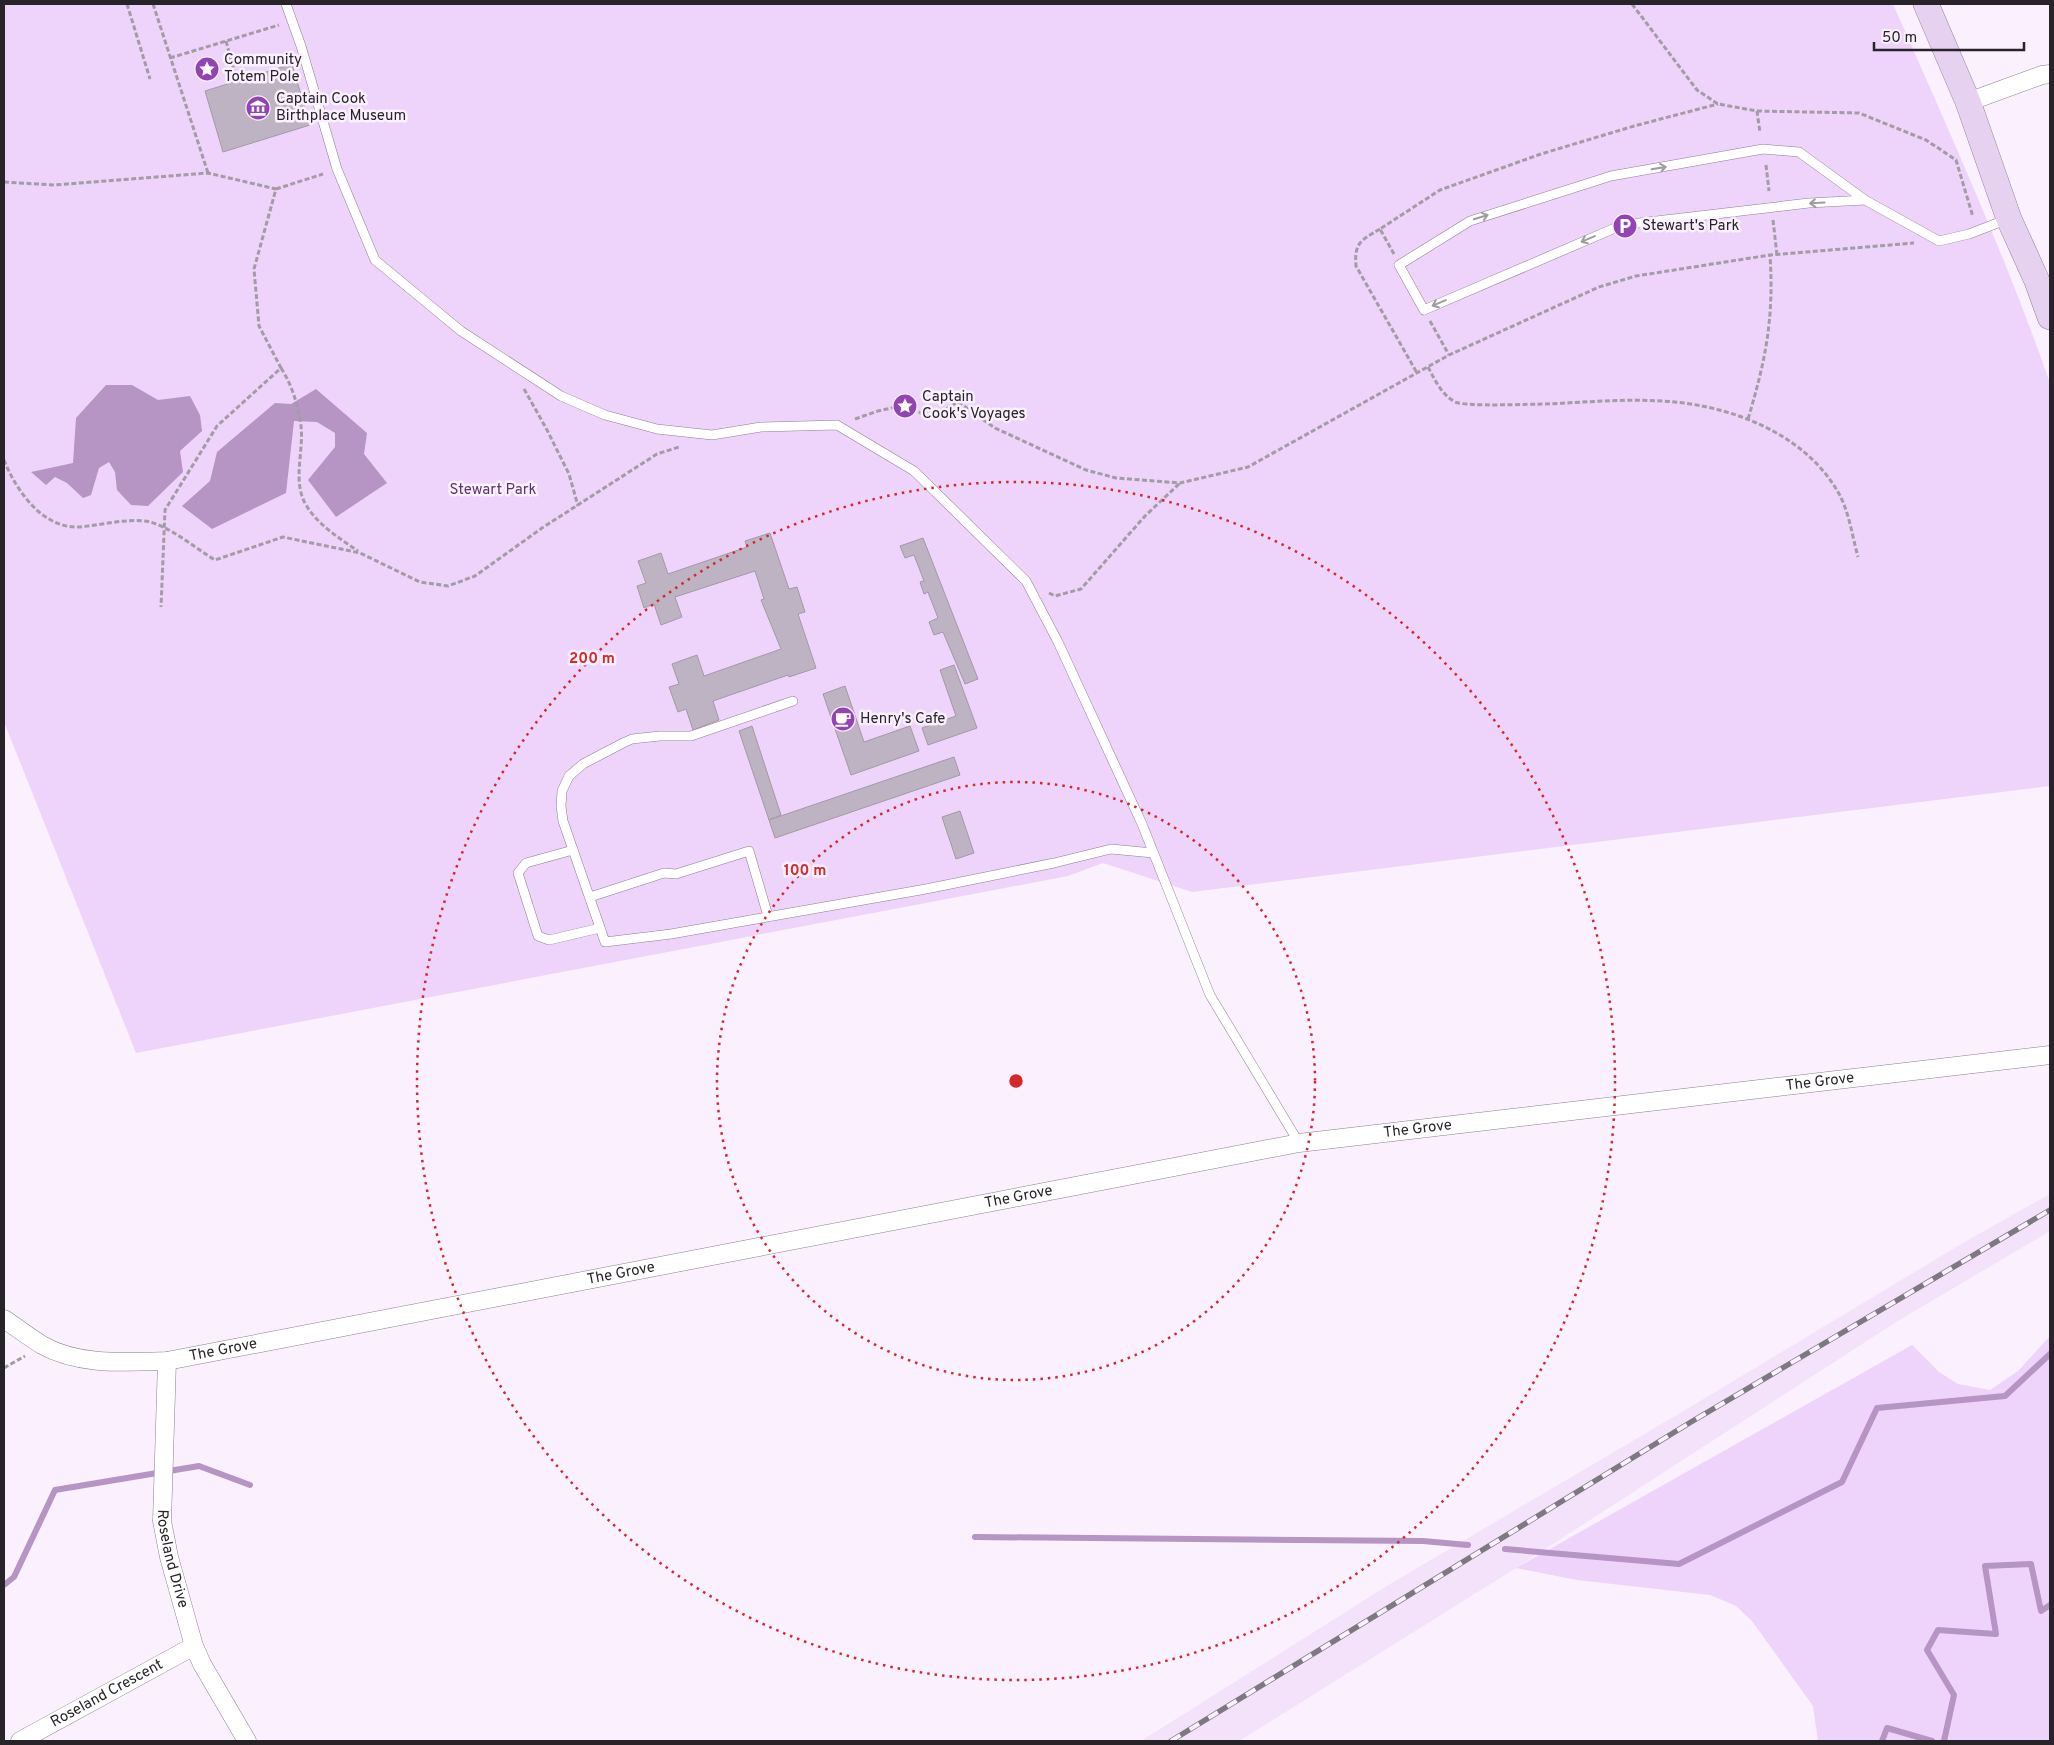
<svg xmlns="http://www.w3.org/2000/svg" width="2054" height="1745" viewBox="0 0 2054 1745" font-family="Overpass,sans-serif">
	<style>
		.built { fill: #f3e2fa }
		.green { fill: #eed4fa }
		.water { fill: #b694c4 }
		.lines { fill: none; stroke-linecap: round; stroke-linejoin: round }
		.stream { stroke: #b694c4; stroke-width: 6 }
		.building { fill: #beb3c3; stroke: #a398a8 }
		.service-casing { stroke: #8b8090; stroke-width: 10 }
		.minor-casing { stroke: #8b8090; stroke-width: 19 }
		.secondary-casing { stroke: #8b8090; stroke-width: 26 }
		.path { stroke: #a39ba6; stroke-width: 3; stroke-dasharray: 5 2.5; stroke-linecap: butt }
		.service { stroke: #fff; stroke-width: 9 }
		.minor { stroke: #fff; stroke-width: 18 }
		.secondary { stroke: #e7d1f0; stroke-width: 25 }
		.rail-casing { stroke: #7e7881; stroke-width: 5.5 }
		.rail { stroke: #faf0fe; stroke-width: 4; stroke-dasharray: 11; stroke-linecap: butt }
		.oneway { stroke: #9e9c9f }
		.ring { fill: none; stroke: #d62828; stroke-width: 2.5; stroke-dasharray: 2.5 5 }
		.labels { text-anchor: middle; dominant-baseline: central; stroke-width: 5; stroke-linejoin: round; paint-order: stroke }
		.poi-label { font-size: 15px; fill: #272329; stroke: #faf0fe; text-anchor: start }
		.park-label { font-size: 15px; fill: #5d336f; stroke: #faf0fe }
		.street-label { font-size: 15px; fill: #272329; stroke: #faf0fe }
		.centre { fill: #d62828; stroke: #faf0fe; stroke-width: 2.5 }
		.ring-label { font-size: 15px; text-anchor: middle; font-weight: bold; fill: #d62828; stroke: #faf0fe; stroke-width: 5; stroke-linejoin: round; paint-order: stroke }
	</style>
	<rect width="100%" height="100%" fill="#faf0fe"/>
	<path class="built" d="M 2050,1194 L 2050,1231 L 1896,1322 L 1516,1568 L 1239,1741 L 1141,1741 L 1390,1584 L 1687,1409 L 1968,1240 Z"/>
	<g class="green">
		<path d="M 4,4 L 1893,4 C 1948,129 2005,254 2050,383 L 2050,786 L 1192,892 L 1103,863 L 1068,876 L 136,1053 L 4,722 Z"/>
		<path d="M 2050,1336 L 2050,1741 L 1818,1741 L 1813,1706 L 1752,1621 L 1736,1606 L 1710,1595 L 1577,1580 L 1516,1568 L 1912,1345 L 1939,1372 L 1958,1384 L 1990,1390 L 2018,1371 Z"/>
	</g>
	<g class="water">
		<path d="M 106,385 L 132,385 L 158,400 L 190,396 L 200,415 L 202,431 L 180,451 L 183,472 L 148,506 L 131,505 L 117,490 L 115,472 L 109,462 L 99,468 L 91,495 L 83,498 L 67,483 L 55,477 L 46,485 L 31,472 L 73,463 L 76,418 Z"/>
		<path d="M 316,389 L 367,433 L 364,454 L 387,483 L 336,517 L 308,480 L 335,447 L 335,433 L 317,422 L 294,421 L 286,493 L 212,529 L 182,506 L 210,481 L 217,452 L 275,403 L 291,404 Z"/>
	</g>
	<g class="lines">
		<g class="stream">
			<path d="M 975,1537 L 1423,1541 L 1468,1545"/>
			<path d="M 1505,1549 L 1679,1564 L 1842,1482 L 1877,1408 L 2005,1396 L 2050,1354"/>
			<path d="M 4,1585 L 14,1577 L 55,1490 L 199,1466 L 250,1485"/>
			<path d="M 1882,1741 L 1887,1728 L 1932,1741"/>
			<path d="M 1944,1741 L 1954,1695 L 1927,1650 L 1938,1630 L 1996,1634 L 1985,1566 L 2031,1564 L 2041,1611 L 2050,1605"/>
		</g>
	</g>
	<g class="building">
		<path d="M 292,64 L 310,125 L 223,152 L 205,91 Z"/>
		<path d="M 770,533 L 789,589 L 797,587 L 805,612 L 798,614 L 816,668 L 789,677 L 788,675 L 713,701 L 719,720 L 693,730 L 686,709 L 678,712 L 669,687 L 679,684 L 672,664 L 697,655 L 704,676 L 781,649 L 761,600 L 764,599 L 755,571 L 675,597 L 682,617 L 661,625 L 654,604 L 644,608 L 637,586 L 646,583 L 638,561 L 661,553 L 668,574 L 747,547 L 745,541 Z"/>
		<path d="M 923,538 L 978,679 L 965,684 L 943,632 L 934,635 L 929,622 L 938,618 L 928,592 L 924,594 L 920,582 L 924,581 L 914,555 L 905,558 L 900,546 Z"/>
		<path d="M 954,665 L 977,728 L 928,745 L 922,728 L 956,716 L 940,670 Z"/>
		<path d="M 845,686 L 864,742 L 910,726 L 919,751 L 851,775 L 823,694 Z"/>
		<path d="M 752,726 L 781,815 L 769,820 L 739,731 Z"/>
		<path d="M 954,757 L 960,775 L 775,838 L 769,820 Z"/>
		<path d="M 960,811 L 974,853 L 956,859 L 942,817 Z"/>
	</g>
	<g class="lines">
		<defs>
			<g id="service">
				<path d="M 286,4 L 301,46 L 337,169 L 375,260 L 461,331 L 561,396 L 605,415 L 657,429 L 712,435 L 761,427 L 837,425 L 914,471 L 1026,581 L 1058,642 L 1142,824 L 1210,995 L 1299,1143"/>
				<path d="M 1865,200 L 1809,203 L 1622,225 L 1424,310 L 1399,265 L 1470,221 L 1611,176 L 1763,149 L 1799,152 L 1865,200 L 1939,241 L 1969,234 L 2008,219"/>
				<path d="M 793,701 L 691,736 L 660,736 L 632,739 L 623,743 L 583,764 L 569,776 L 562,791 L 561,806 L 563,821 L 605,942 L 671,934 L 926,889 L 1054,863 L 1111,849 L 1153,853"/>
				<path d="M 573,850 L 526,863 L 518,873 L 538,936 L 549,940 L 600,928"/>
				<path d="M 590,897 L 664,873 L 676,874 L 749,851 L 768,916"/>
			</g>
			<g id="minor">
				<path d="M 1968,102 L 2042,75 L 2050,74"/>
				<path id="s1" d="M 4,1319 C 16,1327 29,1337 42,1345 C 79,1366 126,1362 167,1361 L 1299,1143 L 2050,1055"/>
				<path id="s2" d="M 167,1361 L 162,1521 L 169,1557 L 194,1646 L 202,1664 L 247,1741"/>
				<path id="s3" d="M 20,1741 L 194,1646"/>
			</g>
			<path id="secondary" d="M 1926,4 L 1968,102 L 2009,219 L 2037,281 L 2050,317"/>
		</defs>
		<use href="#service" class="service-casing"/>
		<use href="#minor" class="minor-casing"/>
		<use href="#secondary" class="secondary-casing"/>
		<g class="path">
			<path d="M 127,4 L 150,79"/>
			<path d="M 153,4 L 208,173"/>
			<path d="M 1632,4 L 1697,90 L 1718,104 L 1757,111 L 1760,133"/>
			<path d="M 226,41 L 237,81"/>
			<path d="M 170,58 L 279,25"/>
			<path d="M 1757,111 L 1859,113 L 1926,140 L 1956,160 L 1973,217"/>
			<path d="M 1766,165 L 1769,191"/>
			<path d="M 4,182 L 54,185 L 208,173 L 276,189 L 254,269 L 259,326 L 281,368 L 217,426 L 165,510 L 161,607"/>
			<path d="M 276,189 L 323,174"/>
			<path d="M 1773,220 L 1777,255"/>
			<path d="M 1380,229 C 1361,240 1354,243 1356,266 L 1417,373"/>
			<path d="M 1394,254 L 1380,229 L 1440,190 L 1541,154 L 1634,126 L 1718,104"/>
			<path d="M 1430,321 L 1449,355"/>
			<path d="M 1428,367 C 1435,380 1441,394 1455,402 C 1467,407 1530,404 1546,404 C 1589,402 1632,398 1675,402 C 1737,408 1806,436 1838,492 C 1849,511 1852,535 1858,557"/>
			<path d="M 281,368 C 292,385 298,405 301,426 C 304,452 292,481 306,505 C 318,525 339,538 358,551"/>
			<path d="M 524,389 L 546,428 L 569,474 L 578,506"/>
			<path d="M 855,419 L 878,411 L 905,405 L 931,418 L 958,402 L 995,428 L 1086,470 L 1116,478 L 1180,483 L 1248,467 L 1449,355 L 1599,287 L 1636,276 L 1770,255 L 1914,243"/>
			<path d="M 1748,419 C 1766,359 1774,318 1770,255"/>
			<path d="M 4,460 C 16,490 42,529 80,527 C 101,525 123,519 145,521 C 167,524 195,548 215,560 L 283,537 L 360,553 L 420,582 L 448,586 L 475,576 L 542,528 L 657,454 L 679,447"/>
			<path d="M 1049,593 L 1055,596 L 1081,589 L 1145,516 L 1180,483"/>
			<path d="M 4,1368 L 25,1356"/>
		</g>
		<use href="#service" class="service"/>
		<use href="#minor" class="minor"/>
		<use href="#secondary" class="secondary"/>
		<defs>
			<path id="rail" d="M 1171,1741 L 1691,1422 L 2050,1210"/>
		</defs>
		<use href="#rail" class="rail-casing"/>
		<use href="#rail" class="rail"/>
	</g>
	<defs><path id="oneway-shaft" d="M-6 0H5M1.5-3L5.5 0L1.5 3" fill="none" stroke-width="1.6" stroke-linecap="round" stroke-linejoin="round" transform="scale(1.25)"/></defs>
	<g class="oneway">
		<use href="#oneway-shaft" transform="translate(1659 168) rotate(-10)"/>
		<use href="#oneway-shaft" transform="translate(1817 203) rotate(177)"/>
		<use href="#oneway-shaft" transform="translate(1481 217) rotate(-17)"/>
		<use href="#oneway-shaft" transform="translate(1588 239) rotate(157)"/>
		<use href="#oneway-shaft" transform="translate(1439 303) rotate(157)"/>
	</g>
	<g class="ring">
		<circle cx="1016" cy="1081" r="299"/>
		<circle cx="1016" cy="1081" r="599"/>
	</g>
	<defs>
		<symbol id="sight-disc" viewBox="-11 -11 22 22"><circle r="9.5" fill="#9443b3" stroke="#faf0fe"/><path d="M0-6L1.8-2.2L6-1.7L2.9 1.2L3.7 5.4L0 3.3L-3.7 5.4L-2.9 1.2L-6-1.7L-1.8-2.2Z" fill="#fff"/></symbol>
		<symbol id="museum-disc" viewBox="-11 -11 22 22"><circle r="9.5" fill="#9443b3" stroke="#faf0fe"/><path d="M0-6L6-3V-2H-6V-3ZM-5-1h2V3h-2ZM-1-1h2V3h-2ZM3-1h2V3H3ZM-6 4H6V6H-6Z" fill="#fff"/></symbol>
		<symbol id="parking-disc" viewBox="-11 -11 22 22"><circle r="9.5" fill="#9443b3" stroke="#faf0fe"/><path d="M-3.5-5.5H1a3.5 3.5 0 0 1 0 7H-1V5.5H-3.5ZM-1-3.4V-.6H.8a1.4 1.4 0 0 0 0-2.8Z" fill="#fff"/></symbol>
		<symbol id="cafe-disc" viewBox="-11 -11 22 22"><circle r="9.5" fill="#9443b3" stroke="#faf0fe"/><path d="M-5.5-4.5H6V0H3Q3 3.5 0 3.5H-2.5Q-5.5 3.5-5.5 0ZM3-3.2v2h1.7v-2ZM-6 4.5H4V6H-6Z" fill="#fff"/></symbol>
	</defs>
	<g fill-rule="evenodd">
		<use href="#sight-disc" x="193" y="55" width="28" height="28"/>
		<use href="#museum-disc" x="244" y="94" width="28" height="28"/>
		<use href="#parking-disc" x="1611" y="212" width="28" height="28"/>
		<use href="#sight-disc" x="891" y="392" width="28" height="28"/>
		<use href="#cafe-disc" x="829" y="705" width="28" height="28"/>
	</g>
	<g class="labels">
		<g class="poi-label">
			<text x="224" y="60">Community<tspan x="224" dy="17">Totem Pole</tspan></text>
			<text x="276" y="99">Captain Cook<tspan x="276" dy="17">Birthplace Museum</tspan></text>
			<text x="1642" y="226">Stewart's Park</text>
			<text x="922" y="397">Captain<tspan x="922" dy="17">Cook's Voyages</tspan></text>
			<text x="860" y="719">Henry's Cafe</text>
		</g>
		<g class="park-label">
			<text x="493" y="490">Stewart Park</text>
		</g>
		<g class="street-label">
			<text stroke="none"><textPath href="#s1" startOffset="1851">The Grove</textPath></text>
			<text stroke="none"><textPath href="#s1" startOffset="1446">The Grove</textPath></text>
			<text stroke="none"><textPath href="#s1" startOffset="1041">The Grove</textPath></text>
			<text stroke="none"><textPath href="#s1" startOffset="636">The Grove</textPath></text>
			<text stroke="none"><textPath href="#s1" startOffset="231">The Grove</textPath></text>
			<text stroke="none"><textPath href="#s2" startOffset="199">Roseland Drive</textPath></text>
			<text stroke="none"><textPath href="#s3" startOffset="99">Roseland Crescent</textPath></text>
		</g>
	</g>
	<circle cx="1016" cy="1081" r="8" class="centre"/>
	<g class="ring-label">
		<text x="592" y="663">200 m</text>
		<text x="805" y="875">100 m</text>
	</g>
	<rect width="2054" height="1745" fill="none" stroke="#272329" stroke-width="10"/>
	<path d="M1874 42v8h150v-8" fill="none" stroke="#272329" stroke-width="2.5"/>
	<text x="1882" y="42" font-size="15" fill="#272329" stroke="#faf0fe" stroke-width="4" paint-order="stroke">50 m</text>
</svg>
